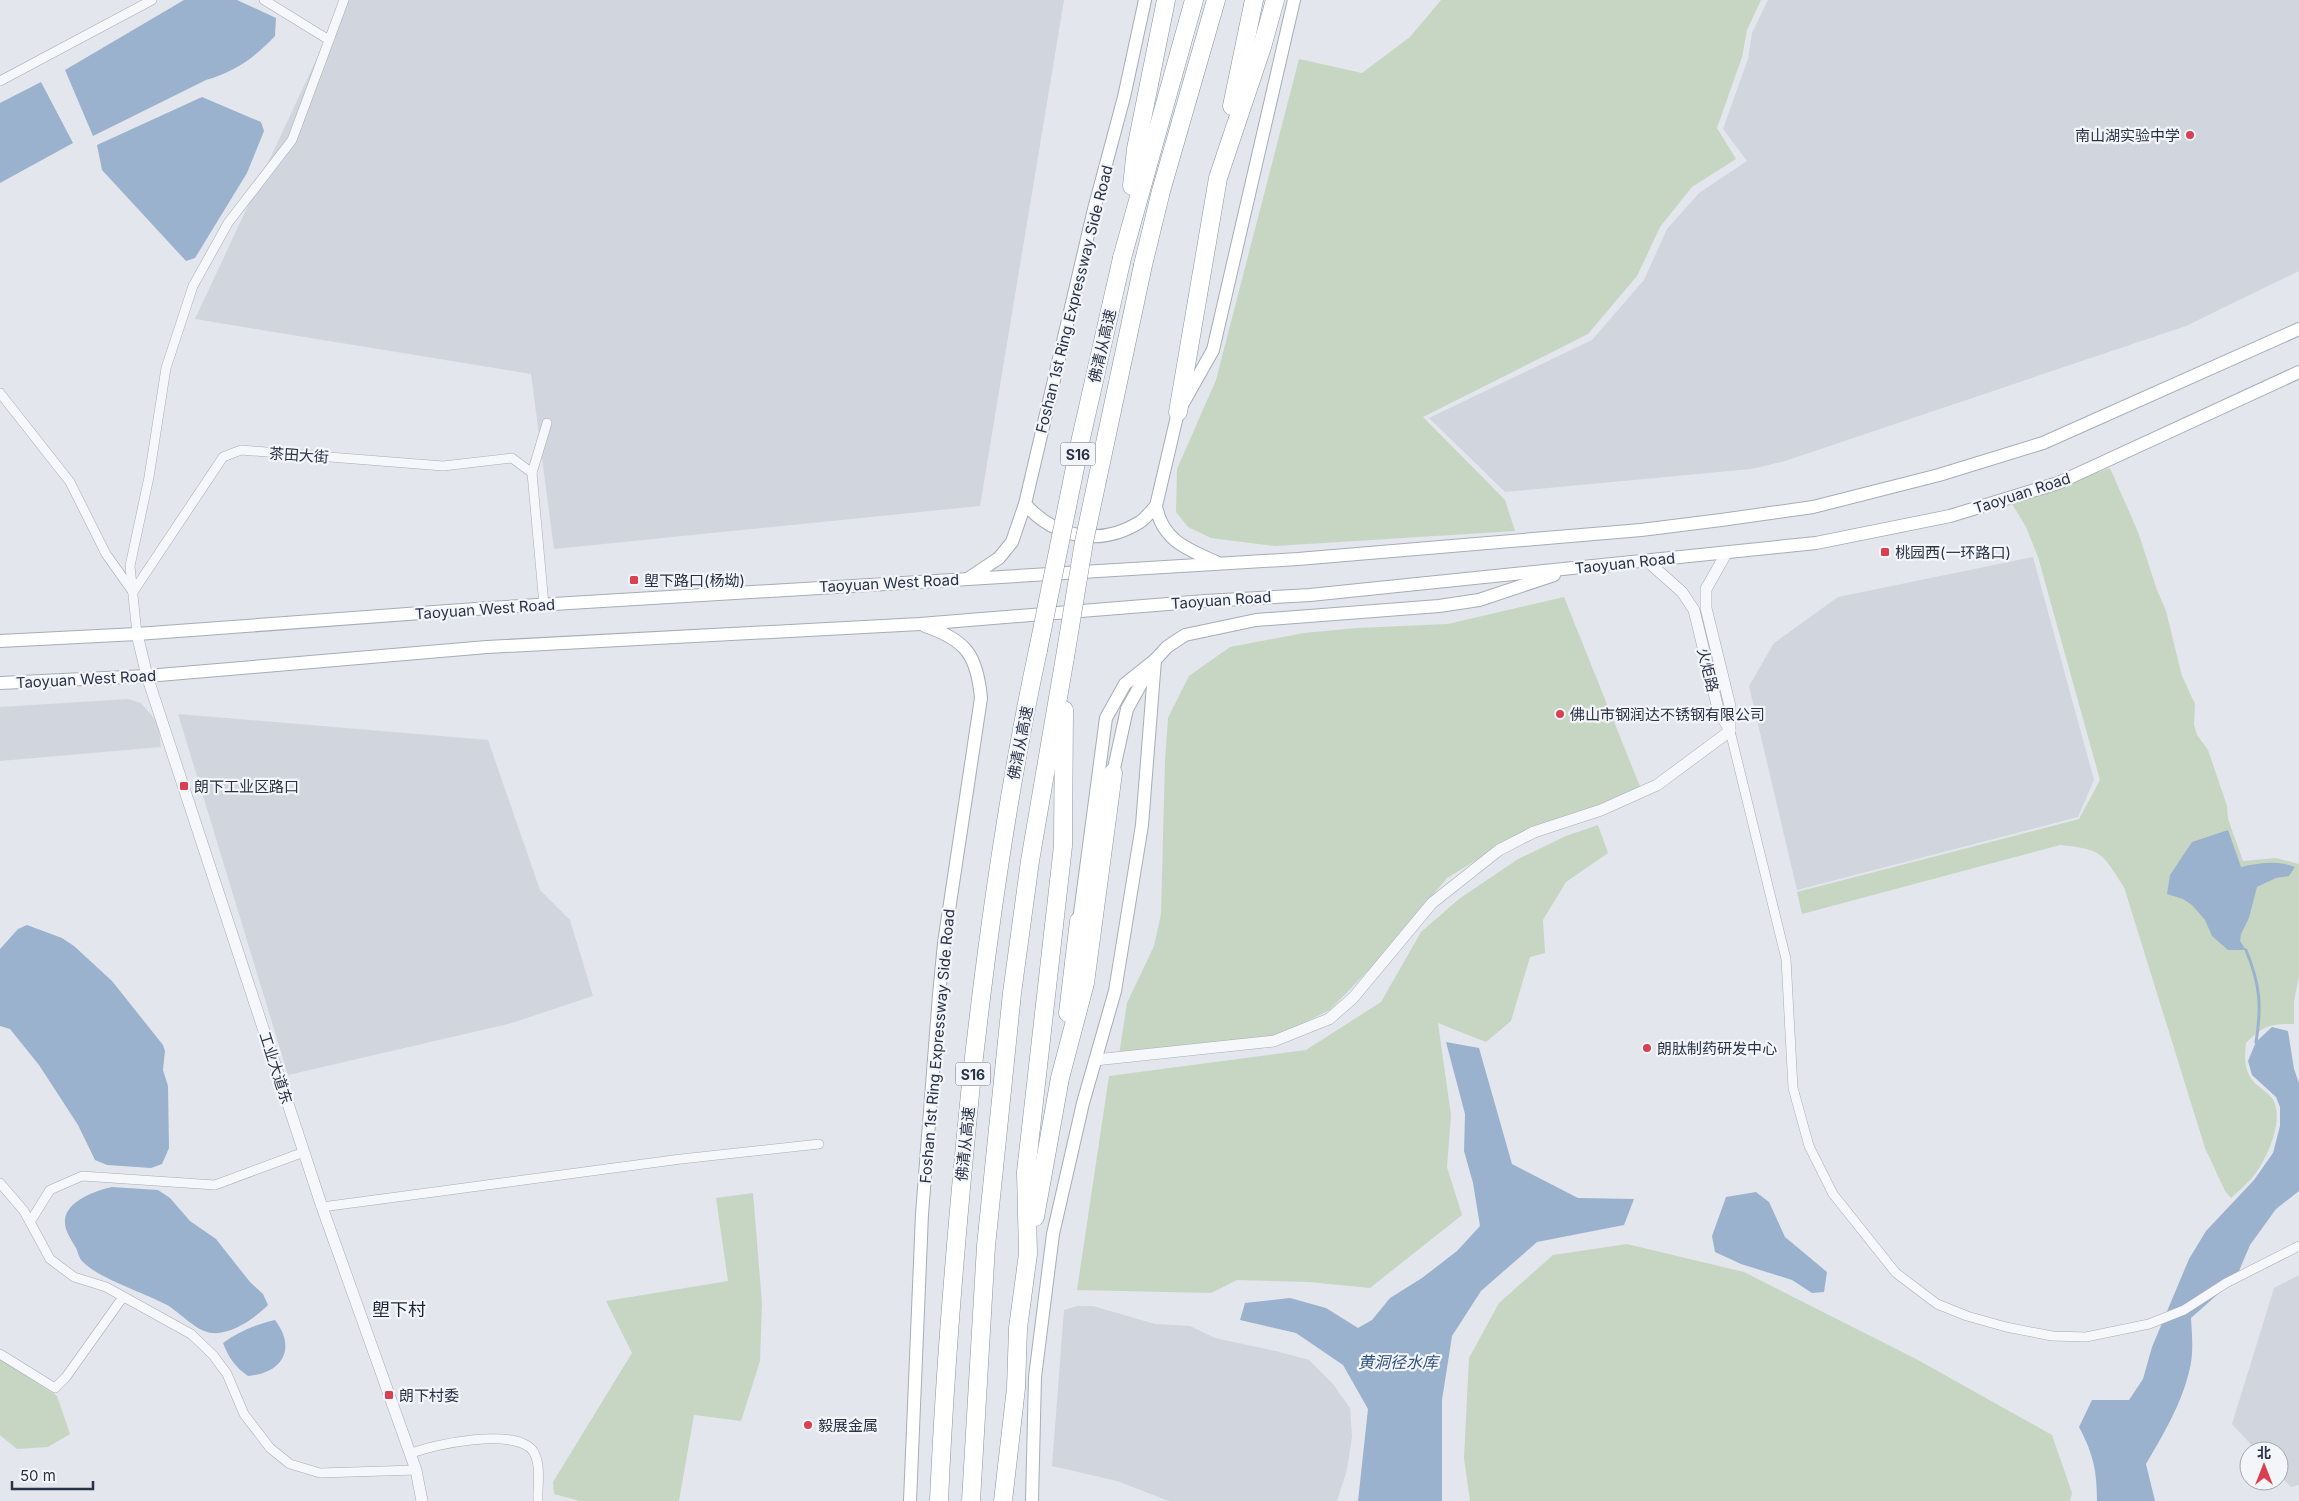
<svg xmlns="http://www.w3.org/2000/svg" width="2299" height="1501" viewBox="0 0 2299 1501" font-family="Inter,'Noto Sans SC',sans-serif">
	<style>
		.built { fill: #d1d5de }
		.green { fill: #c7d6c3 }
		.water { fill: #9bb2ce }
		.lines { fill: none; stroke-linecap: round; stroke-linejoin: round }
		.stream { stroke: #9bb2ce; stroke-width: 3 }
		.minor-casing { stroke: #a7acb7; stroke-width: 10 }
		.tertiary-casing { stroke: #a7acb7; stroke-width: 12 }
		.secondary-casing { stroke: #a7acb7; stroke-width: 14 }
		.motorway-casing { stroke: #8992a4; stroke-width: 19 }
		.minor { stroke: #f6f7fa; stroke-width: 9 }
		.tertiary { stroke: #f6f7fa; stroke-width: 11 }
		.secondary { stroke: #fff; stroke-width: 12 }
		.motorway { stroke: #fff; stroke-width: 18 }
		.motorway-bridge-casing { stroke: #8992a4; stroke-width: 19; stroke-linecap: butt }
		.motorway-bridge { stroke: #fff; stroke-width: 18 }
		.poi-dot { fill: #d94051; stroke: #f3f5f9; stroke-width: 2 }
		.labels { text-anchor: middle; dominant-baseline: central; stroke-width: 4.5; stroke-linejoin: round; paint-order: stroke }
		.shield { fill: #f3f5f9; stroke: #666c7c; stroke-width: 1 }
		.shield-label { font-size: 14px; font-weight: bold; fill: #293246 }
		.poi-label { font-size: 15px; fill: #293246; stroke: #f3f5f9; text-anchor: start }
		.street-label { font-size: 15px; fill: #293246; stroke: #f3f5f9 }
		.water-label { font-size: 16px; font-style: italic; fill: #2f4f7d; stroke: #f3f5f9 }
		.quarter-label { font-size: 18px; fill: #1b2337; stroke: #f3f5f9 }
	</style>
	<rect width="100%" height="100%" fill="#e3e6ec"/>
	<g class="built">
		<path d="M 344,0 L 1064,0 L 980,506 L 554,549 L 531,374 L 195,319 Z"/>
		<path d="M 1768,0 L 2299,0 L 2299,271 L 2186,326 L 1785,461 L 1751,469 L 1505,492 L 1429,418 L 1592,340 L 1644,280 L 1667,229 L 1699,193 L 1747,161 L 1723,129 L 1748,59 L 1752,33 Z"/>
		<path d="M 2033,557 L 2094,780 L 2078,817 L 1797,890 L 1749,686 L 1774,643 L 1838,597 Z"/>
		<path d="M 128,699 L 141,703 L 158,723 L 161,747 L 0,761 L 0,707 Z"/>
		<path d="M 178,714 L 488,740 L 540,890 L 570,920 L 593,996 L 512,1023 L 288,1075 Z"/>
		<path d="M 2299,1275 L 2299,1485 L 2291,1487 L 2279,1475 L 2279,1451 L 2257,1451 L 2232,1424 L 2274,1288 Z"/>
		<path d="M 1077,1306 L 1093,1306 L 1155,1324 L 1190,1326 L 1215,1338 L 1276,1351 L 1309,1360 L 1333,1384 L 1350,1408 L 1352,1437 L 1347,1470 L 1337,1501 L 1169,1501 L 1117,1481 L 1052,1466 L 1064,1310 Z"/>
	</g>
	<g class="green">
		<path d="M 1441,0 L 1761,0 L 1747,30 L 1742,57 L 1717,128 L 1736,159 L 1692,187 L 1660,227 L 1637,276 L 1588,334 L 1423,417 L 1505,500 L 1515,531 L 1275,546 L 1211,538 L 1188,527 L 1176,512 L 1177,469 L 1216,380 L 1299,59 L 1362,73 L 1410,37 Z"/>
		<path d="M 2110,468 L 2138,532 L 2157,590 L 2166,611 L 2182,676 L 2195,704 L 2194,725 L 2197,735 L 2208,750 L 2227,806 L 2228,819 L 2243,861 L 2276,858 L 2299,864 L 2299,976 L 2294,1001 L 2294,1024 C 2270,1024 2264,1025 2246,1043 C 2244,1060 2244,1073 2257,1085 C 2262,1089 2268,1093 2272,1098 C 2286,1119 2266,1162 2251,1179 C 2245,1186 2237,1192 2231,1198 L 2225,1191 L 2205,1148 L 2124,887 C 2102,853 2102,849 2060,845 L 1802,914 L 1797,892 L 2079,819 L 2100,780 L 2038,557 L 2026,527 L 2012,504 Z"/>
		<path d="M 1564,597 L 1641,789 L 1506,842 L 1447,878 L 1385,953 L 1330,1010 L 1273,1038 L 1119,1055 L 1127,1003 L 1154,946 L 1161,914 L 1165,761 L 1168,718 L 1189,676 L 1230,647 L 1304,633 L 1357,628 L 1448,624 Z"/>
		<path d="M 1598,825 L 1608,853 L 1566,882 L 1543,920 L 1545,953 L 1530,957 L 1511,1021 L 1486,1042 L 1438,1023 L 1451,1115 L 1447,1167 L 1462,1215 L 1370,1288 L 1309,1282 L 1237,1280 L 1211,1293 L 1077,1290 L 1109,1076 L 1306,1050 L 1381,1002 L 1421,932 L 1459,899 L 1518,859 L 1566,836 Z"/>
		<path d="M 753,1193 L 762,1303 L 760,1361 L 741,1421 L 694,1415 L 679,1501 L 580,1501 L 554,1494 L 553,1482 L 632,1353 L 606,1301 L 728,1281 L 716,1198 Z"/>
		<path d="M 1627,1244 L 1744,1272 L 1918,1360 L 2052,1435 L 2072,1493 L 2070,1501 L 1470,1501 L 1464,1458 L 1469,1358 L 1499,1303 L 1553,1255 Z"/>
		<path d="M 0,1358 L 57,1396 L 70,1434 L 48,1447 L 17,1449 L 0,1435 Z"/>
	</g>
	<g class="water">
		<path d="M 184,0 L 237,0 L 276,18 L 275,36 C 254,58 236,71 206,80 L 93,136 L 65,70 Z"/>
		<path d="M 41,82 L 73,143 L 0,183 L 0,103 Z"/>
		<path d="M 202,97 L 261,122 L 264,131 L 247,173 L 195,258 L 186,261 L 102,170 L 97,145 Z"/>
		<path d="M 2228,830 L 2241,867 C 2260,863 2277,860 2295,867 L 2289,876 L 2276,878 L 2257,887 L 2249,918 L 2241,934 L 2240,941 L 2246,950 L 2228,950 L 2212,936 L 2205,920 L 2192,905 L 2183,899 L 2167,894 L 2170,875 L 2192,842 Z"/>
		<path d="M 27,925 L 62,938 L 74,946 L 112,981 L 163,1045 L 165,1051 L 163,1070 L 168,1086 L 169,1148 L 162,1164 L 151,1168 L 107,1165 L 95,1160 L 78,1125 L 39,1065 L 10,1029 L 0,1026 L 0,949 L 18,929 Z"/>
		<path d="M 2272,1027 L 2288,1031 L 2294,1069 L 2299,1083 L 2299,1191 L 2276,1209 L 2250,1245 L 2236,1278 L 2191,1318 C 2192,1336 2194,1354 2189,1372 C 2181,1405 2163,1435 2146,1464 L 2155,1501 L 2097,1501 C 2097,1471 2093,1453 2079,1427 L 2092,1400 L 2129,1400 L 2143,1379 L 2152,1347 L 2189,1259 L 2206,1231 L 2254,1180 L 2273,1153 L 2280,1126 L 2280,1107 L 2276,1097 L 2252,1075 L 2248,1061 L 2256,1042 Z"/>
		<path d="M 1446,1042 L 1479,1048 L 1512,1164 L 1578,1198 L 1634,1199 L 1624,1225 L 1537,1242 L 1481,1291 L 1452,1336 L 1442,1400 L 1442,1501 L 1358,1501 L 1368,1409 L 1343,1365 L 1296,1333 L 1240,1320 L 1245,1303 L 1290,1298 L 1326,1308 L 1358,1328 L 1372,1320 L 1390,1298 L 1422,1278 L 1457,1251 L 1480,1226 L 1473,1183 L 1464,1151 L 1465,1114 Z"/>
		<path d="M 112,1187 L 158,1190 L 170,1198 L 190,1221 L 216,1239 L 250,1282 L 263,1294 L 268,1305 C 255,1318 232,1335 212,1333 C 195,1331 181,1313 167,1305 C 145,1293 97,1278 82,1261 C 79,1258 78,1252 76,1248 C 71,1239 64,1230 65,1220 C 66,1201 97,1190 112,1187 Z"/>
		<path d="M 1756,1192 L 1769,1202 L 1785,1237 L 1827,1272 L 1824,1292 L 1812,1293 L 1792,1280 L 1741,1264 L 1715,1252 L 1712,1236 L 1726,1197 Z"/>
		<path d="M 275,1320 C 297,1349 282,1373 248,1376 C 235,1367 229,1358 223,1343 C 238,1332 257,1324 275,1320 Z"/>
	</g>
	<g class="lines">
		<path class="stream" d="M 2246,950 C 2260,984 2262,1006 2256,1042"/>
		<defs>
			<g id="minor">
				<path d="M 264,0 L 329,40"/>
				<path d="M 0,81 L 152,0"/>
				<path d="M 0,393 L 70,482 L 106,554 L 133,592 L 223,457 L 241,450 L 443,466 L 512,458 L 532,473"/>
				<path d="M 544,605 L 532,473 L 547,423"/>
				<path d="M 137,634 L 130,566 L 149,477 L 166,368 L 193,286 L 228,223 L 292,140 L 344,0"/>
				<path d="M 1730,731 L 1786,959 L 1793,1088 L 1809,1146 L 1833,1194 L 1896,1273 L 1937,1304 L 1967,1316 L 2006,1327 L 2052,1336 L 2086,1337 L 2149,1324 L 2184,1310 L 2226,1283 L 2299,1246"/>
				<path d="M 0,1183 L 24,1211 L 50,1259 L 74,1277 L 106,1287 L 191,1334 L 213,1355 L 227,1374 L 244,1414 L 270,1448 L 290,1464 L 320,1473 L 416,1470"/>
				<path d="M 322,1207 L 681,1159 L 819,1144"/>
				<path d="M 30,1222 L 50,1190 L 82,1176 L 215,1185 L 304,1152"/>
				<path d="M 0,1354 L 55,1388 L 66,1377 L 123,1297"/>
				<path d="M 410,1454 C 433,1444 516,1427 533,1451 C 542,1465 537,1486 538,1501"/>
			</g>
			<g id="tertiary">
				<path d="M 1646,560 L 1682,592 L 1694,610 L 1718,709 L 1730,731 L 1730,706 L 1706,608 L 1706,589 L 1727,552"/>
				<path d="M 137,634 L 147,676 L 322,1207 L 416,1470 L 422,1501"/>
				<path d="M 1095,1060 L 1274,1041 L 1329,1019 L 1353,998 L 1432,903 L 1499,850 L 1534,832 L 1601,810 L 1657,785 L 1730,731"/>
			</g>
			<g id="secondary">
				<path d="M 1025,504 C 1055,538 1100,547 1140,522 C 1146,518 1151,511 1156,506"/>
				<path d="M 1216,562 C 1187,549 1162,540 1156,506 L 1178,412 L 1213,350 L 1294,0"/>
				<path d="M 969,578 L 999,558 L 1012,542 L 1025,504 L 1094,209 L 1124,97 L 1145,0"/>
				<path d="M 0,641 L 137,634 L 489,608 L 1298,559 L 1641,530 L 1721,520 L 1813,507 L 1939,475 L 2043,443 L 2299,329"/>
				<path d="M 0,683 L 147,676 L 487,647 L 920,624 L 1205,601 L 1310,595 L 1816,543 L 1950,516 L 2058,483 L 2299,372"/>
				<path d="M 1113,773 L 1127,709 L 1151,666"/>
				<path d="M 1079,921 L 1106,718 L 1125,684 L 1155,660 L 1167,647 L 1185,635 L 1256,620 L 1439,606 L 1479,600 L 1554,575"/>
				<path d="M 910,1501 L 922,1214 L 939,995 L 944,943 L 981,698 C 977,655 966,640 925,626"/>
				<path d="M 1032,1501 L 1035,1377 L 1053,1234 L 1083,1103 L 1115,991 L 1142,825 L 1155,660"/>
			</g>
			<g id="motorway">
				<path d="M 1232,106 L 1254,0"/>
				<path d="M 1132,186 L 1136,149 L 1166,0"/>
				<path d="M 1122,258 L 1194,0"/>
				<path d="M 1143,265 L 1161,191 L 1216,0"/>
				<path d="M 1178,412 L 1218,178 L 1262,47 L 1275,0"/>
				<path d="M 1068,1013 L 1079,921"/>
				<path d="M 1035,1217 L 1060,1078 L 1085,983 L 1113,773"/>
				<path d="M 939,1501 C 945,1362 957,1223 971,1084 C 987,938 1007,794 1038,650"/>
				<path d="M 971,1501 L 986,1246 L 1012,993 L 1030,861 L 1065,657"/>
				<path d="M 1003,1501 L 1016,1388 L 1018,1328 L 1028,1254 L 1026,1172 L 1063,846 L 1064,710"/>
			</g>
		</defs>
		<use href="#minor" class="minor-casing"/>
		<use href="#tertiary" class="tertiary-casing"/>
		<use href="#secondary" class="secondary-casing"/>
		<use href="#motorway" class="motorway-casing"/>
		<use href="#minor" class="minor"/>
		<use href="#tertiary" class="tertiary"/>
		<use href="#secondary" class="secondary"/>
		<use href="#motorway" class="motorway"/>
		<defs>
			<g id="motorway-bridge">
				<path d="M 1038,650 L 1081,438 L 1122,258"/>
				<path d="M 1065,657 L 1084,542 L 1143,265"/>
			</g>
		</defs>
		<use href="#motorway-bridge" class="motorway-bridge-casing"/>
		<use href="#motorway-bridge" class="motorway-bridge"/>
	</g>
	<g class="poi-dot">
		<circle cx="2190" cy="135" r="5"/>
		<rect x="1880" y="547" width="10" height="10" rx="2.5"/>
		<rect x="629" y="575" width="10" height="10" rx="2.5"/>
		<circle cx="1560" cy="714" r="5"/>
		<rect x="179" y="781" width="10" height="10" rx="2.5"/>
		<circle cx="1647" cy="1048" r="5"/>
		<rect x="384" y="1390" width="10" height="10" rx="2.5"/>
		<circle cx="808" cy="1425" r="5"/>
	</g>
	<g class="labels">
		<g class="shield">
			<rect x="1060.5" y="442.5" width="35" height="23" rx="4"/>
			<rect x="955.5" y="1062.5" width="35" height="23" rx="4"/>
		</g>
		<g class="shield-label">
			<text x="1078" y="454">S16</text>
			<text x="973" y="1074">S16</text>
		</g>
		<g class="poi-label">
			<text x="2180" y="135" text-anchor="end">南山湖实验中学</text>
			<text x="1895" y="552">桃园西(一环路口)</text>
			<text x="644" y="580">塱下路口(杨坳)</text>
			<text x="1570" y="714">佛山市钢润达不锈钢有限公司</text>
			<text x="194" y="786">朗下工业区路口</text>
			<text x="1657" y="1048">朗肽制药研发中心</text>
			<text x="399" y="1395">朗下村委</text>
			<text x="818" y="1425">毅展金属</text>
		</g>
		<g class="street-label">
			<text transform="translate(1074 299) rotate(-76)">Foshan 1st Ring Expressway Side Road</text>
			<text transform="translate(1102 346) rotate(-77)">佛清从高速</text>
			<text transform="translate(299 455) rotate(4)">茶田大街</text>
			<text transform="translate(2022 493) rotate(-18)">Taoyuan Road</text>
			<text transform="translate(1625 563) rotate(-6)">Taoyuan Road</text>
			<text transform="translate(889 583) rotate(-3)">Taoyuan West Road</text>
			<text transform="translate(1221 600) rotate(-4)">Taoyuan Road</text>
			<text transform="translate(485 609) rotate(-4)">Taoyuan West Road</text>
			<text transform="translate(1708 670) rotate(76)">火炬路</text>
			<text transform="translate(86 679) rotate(-3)">Taoyuan West Road</text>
			<text transform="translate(1020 743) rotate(-79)">佛清从高速</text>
			<text transform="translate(937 1046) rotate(-85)">Foshan 1st Ring Expressway Side Road</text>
			<text transform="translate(276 1068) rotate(72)">工业大道东</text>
			<text transform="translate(965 1144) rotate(-84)">佛清从高速</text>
		</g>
		<g class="water-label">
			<text x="1398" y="1362">黄洞径水库</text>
		</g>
		<g class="quarter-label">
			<text x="399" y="1309">塱下村</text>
		</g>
	</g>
	<g transform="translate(2264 1466)"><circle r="24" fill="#f3f5f9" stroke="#a2a7b1"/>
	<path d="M0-4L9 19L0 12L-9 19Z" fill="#d94051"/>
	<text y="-8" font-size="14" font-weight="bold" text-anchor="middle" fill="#293246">北</text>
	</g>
	<path d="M12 1481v8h81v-8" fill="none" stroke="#293246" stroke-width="2.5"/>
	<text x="20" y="1481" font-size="15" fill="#293246" stroke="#f3f5f9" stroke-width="4" paint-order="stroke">50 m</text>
</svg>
